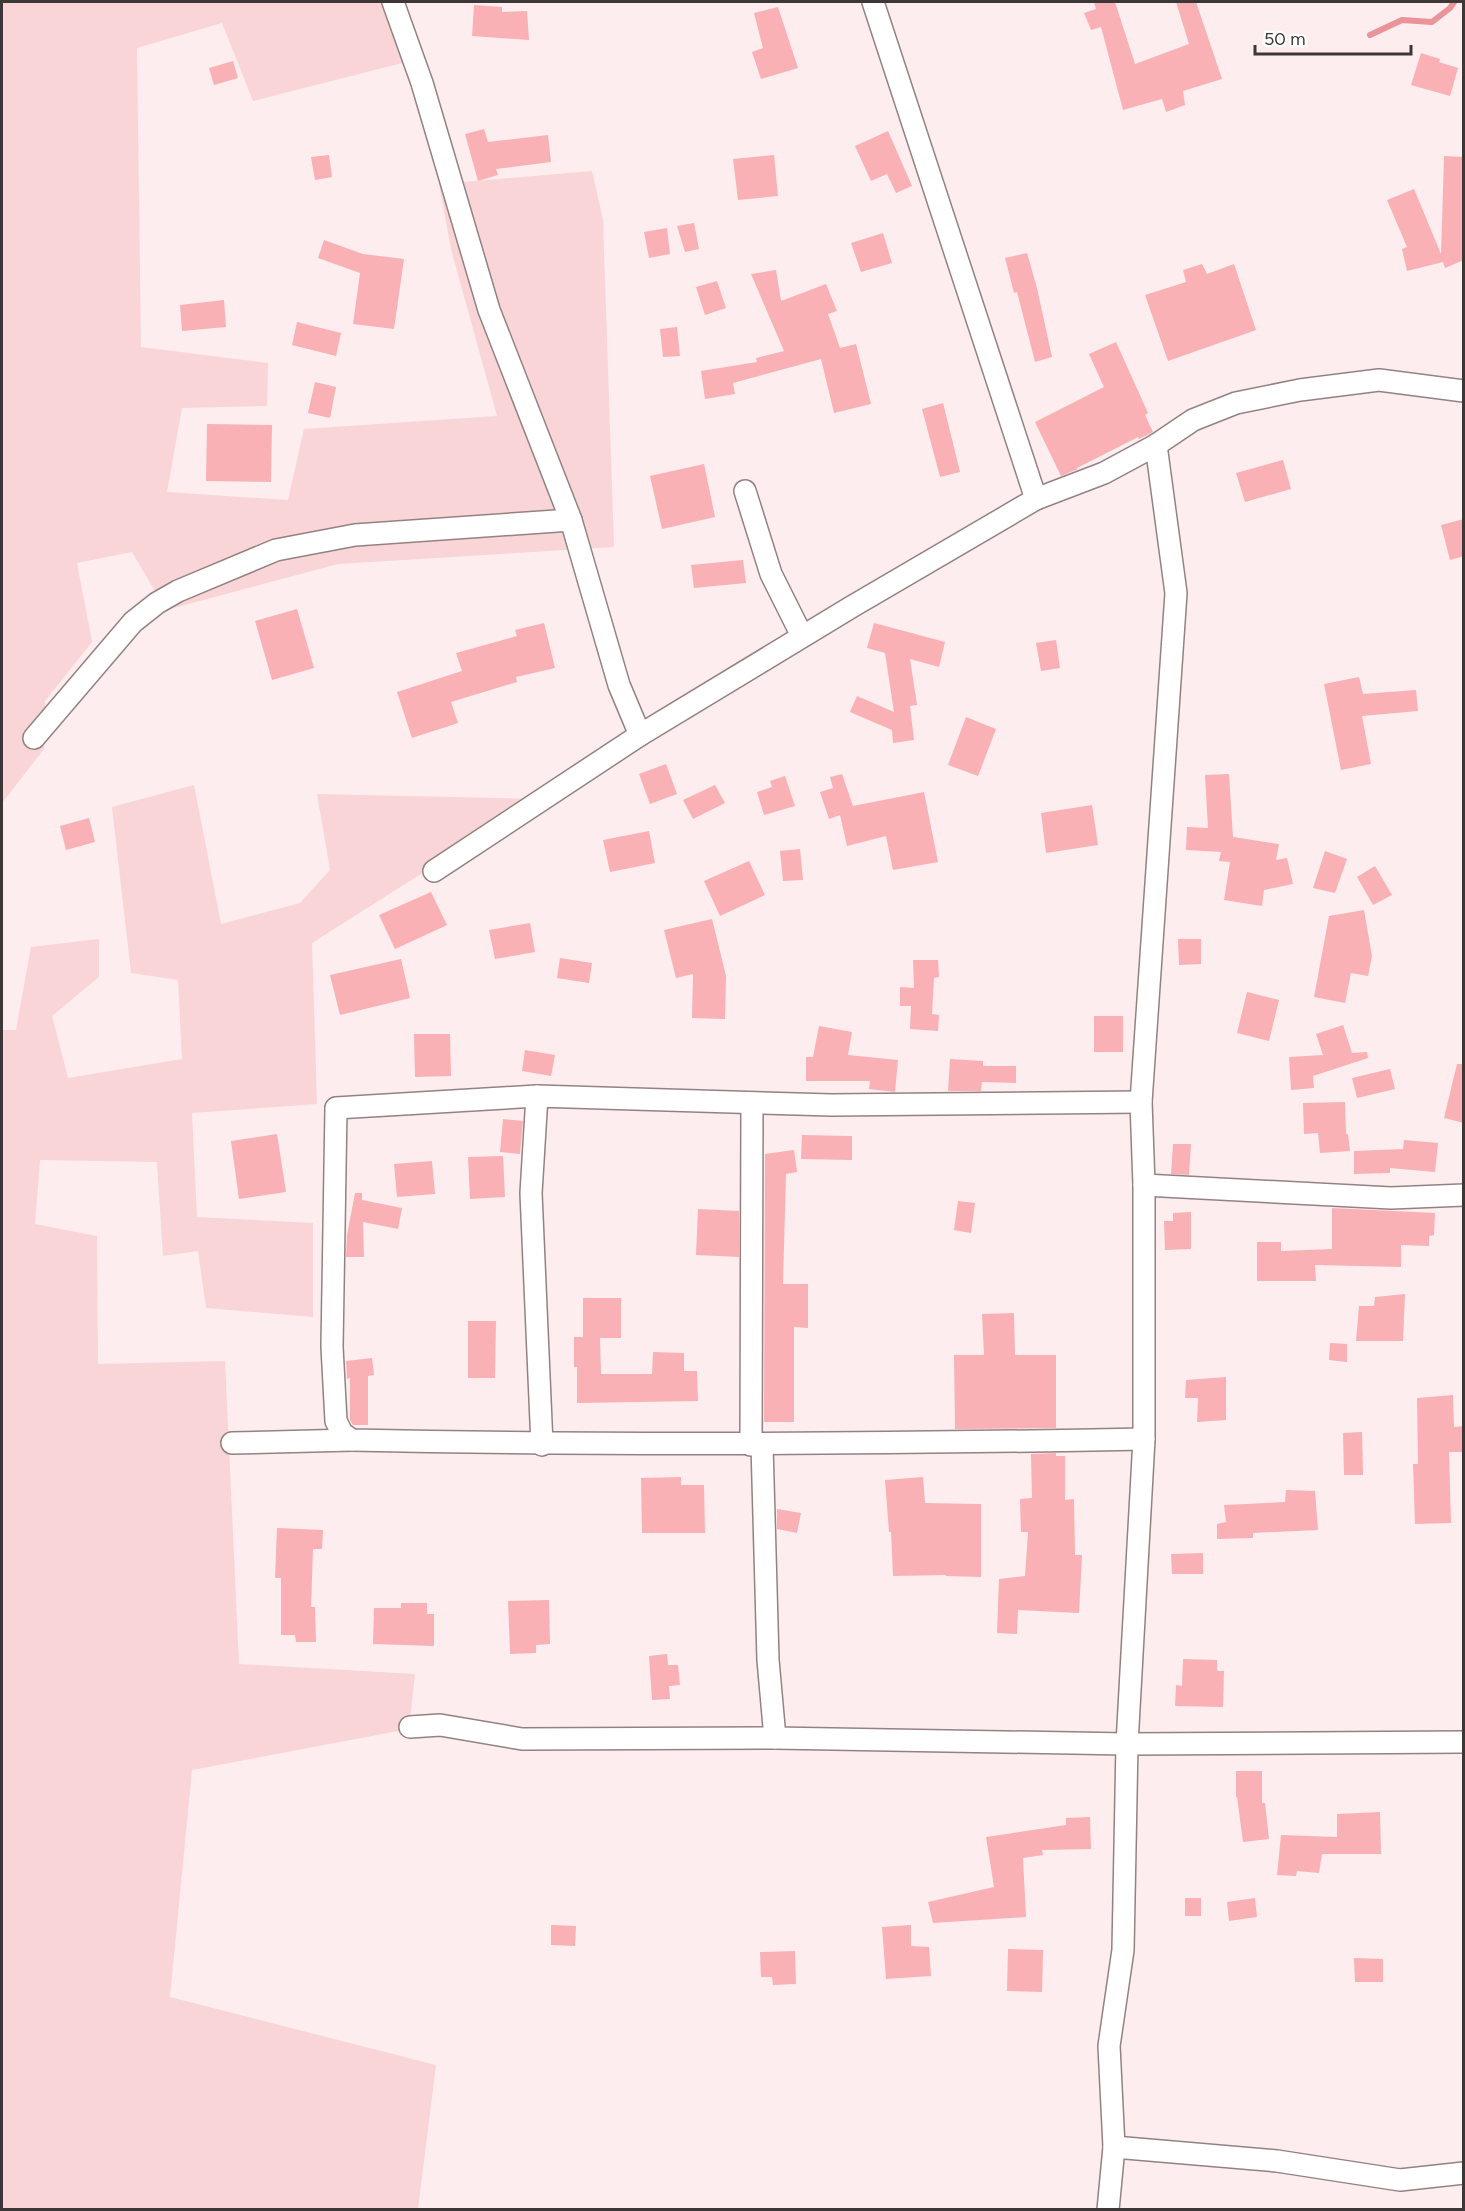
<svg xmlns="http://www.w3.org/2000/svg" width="1465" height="2211" viewBox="0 0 1465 2211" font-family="Figtree,sans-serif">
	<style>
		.green { fill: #f9d5d7 }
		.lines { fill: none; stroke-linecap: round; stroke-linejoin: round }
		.stream { stroke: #ea9398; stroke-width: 6 }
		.building { fill: #f9b1b5 }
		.street-casing { stroke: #938282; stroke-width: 24 }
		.street { stroke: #fff; stroke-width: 21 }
	</style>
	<rect width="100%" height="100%" fill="#fdedee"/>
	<g class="green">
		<path d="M 2,2 L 405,2 L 422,58 L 253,101 L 222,23 L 137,48 L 141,347 L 268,363 L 267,406 L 182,408 L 167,492 L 288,500 L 304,429 L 497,416 L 451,249 L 439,184 L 592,171 L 603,220 L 614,547 L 338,564 L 166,610 L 132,552 L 77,563 L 92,642 L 45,701 L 44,749 L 2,803 Z"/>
		<path d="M 194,785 L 221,924 L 300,903 L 330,870 L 317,794 L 539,799 L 312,943 L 317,1104 L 192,1113 L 197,1217 L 313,1223 L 313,1317 L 206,1308 L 198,1251 L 163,1256 L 157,1162 L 40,1160 L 35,1224 L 97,1236 L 98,1364 L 225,1361 L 239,1664 L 415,1674 L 409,1729 L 192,1770 L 170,1997 L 436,2065 L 418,2209 L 2,2210 L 2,1030 L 16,1030 L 31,947 L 99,939 L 99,977 L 52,1016 L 68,1078 L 182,1059 L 178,980 L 131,973 L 112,807 Z"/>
	</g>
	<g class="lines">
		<path class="stream" d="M 1370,35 L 1402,20 L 1432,22 L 1450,8 L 1454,2"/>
	</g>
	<g class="building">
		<path d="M 1094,2 L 1115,2 L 1135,64 L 1189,44 L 1176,2 L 1196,2 L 1222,79 L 1183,91 L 1185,105 L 1166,112 L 1162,99 L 1123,110 L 1101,27 L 1091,30 L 1084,13 L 1096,9 Z"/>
		<path d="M 474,5 L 502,7 L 502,12 L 527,11 L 529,40 L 472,36 Z"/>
		<path d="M 778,7 L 798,68 L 761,79 L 752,52 L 763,48 L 754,13 Z"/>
		<path d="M 1421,53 L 1440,59 L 1439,62 L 1458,68 L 1450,96 L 1411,85 Z"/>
		<path d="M 233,61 L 238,78 L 214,85 L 209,68 Z"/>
		<path d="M 484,129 L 488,142 L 548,135 L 551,162 L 496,169 L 498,175 L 478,181 L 465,134 Z"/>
		<path d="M 888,131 L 912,186 L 896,193 L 887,174 L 871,181 L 855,146 Z"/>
		<path d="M 329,155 L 332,177 L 315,180 L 311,157 Z"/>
		<path d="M 774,155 L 778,196 L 738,200 L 733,159 Z"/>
		<path d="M 1444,156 L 1464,157 L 1464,260 L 1445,268 L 1443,262 L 1407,271 L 1402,249 L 1407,247 L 1387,200 L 1414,189 L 1441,254 Z"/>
		<path d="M 694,223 L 699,249 L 685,252 L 677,226 Z"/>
		<path d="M 667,228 L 670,254 L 649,258 L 644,232 Z"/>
		<path d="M 883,233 L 892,263 L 861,272 L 851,243 Z"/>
		<path d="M 324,240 L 363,254 L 404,259 L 394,329 L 353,324 L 360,273 L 318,258 Z"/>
		<path d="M 1027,253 L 1037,288 L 1052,357 L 1035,362 L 1017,292 L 1014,293 L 1005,258 Z"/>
		<path d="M 1202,264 L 1207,274 L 1234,264 L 1256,330 L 1168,361 L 1145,295 L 1186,282 L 1183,270 Z"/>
		<path d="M 776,270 L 781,301 L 826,284 L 837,311 L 828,314 L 840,348 L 856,344 L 871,404 L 834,413 L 821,359 L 733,383 L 735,394 L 705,399 L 701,371 L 757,362 L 756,358 L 784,351 L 751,274 Z"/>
		<path d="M 717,281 L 726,308 L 705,315 L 696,287 Z"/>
		<path d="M 224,300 L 226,327 L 182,331 L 180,305 Z"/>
		<path d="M 297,322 L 341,333 L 336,356 L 292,345 Z"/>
		<path d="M 677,327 L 680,356 L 663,357 L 660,329 Z"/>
		<path d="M 1116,342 L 1148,413 L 1145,415 L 1153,432 L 1139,439 L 1138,437 L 1077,468 L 1078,469 L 1061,476 L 1035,422 L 1104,387 L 1089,354 Z"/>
		<path d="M 315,382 L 336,387 L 330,418 L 308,413 Z"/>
		<path d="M 943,403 L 960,472 L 940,477 L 922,409 Z"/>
		<path d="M 207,424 L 272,425 L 271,482 L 206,481 Z"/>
		<path d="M 1283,460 L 1291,489 L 1245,502 L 1236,473 Z"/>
		<path d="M 704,464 L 715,517 L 662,529 L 650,476 Z"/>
		<path d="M 1464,519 L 1464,556 L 1450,560 L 1441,525 Z"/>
		<path d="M 743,560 L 746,583 L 694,588 L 691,565 Z"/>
		<path d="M 297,609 L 314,668 L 272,680 L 255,621 Z"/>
		<path d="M 544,623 L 555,668 L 516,677 L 517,682 L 451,702 L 458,723 L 412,738 L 397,692 L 462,671 L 456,653 L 517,636 L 515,630 Z"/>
		<path d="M 874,623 L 945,642 L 939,667 L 910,659 L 917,705 L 910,706 L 914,740 L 893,743 L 892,730 L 850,712 L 857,696 L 894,712 L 885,653 L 867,648 Z"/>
		<path d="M 1056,640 L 1060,668 L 1041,671 L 1036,643 Z"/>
		<path d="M 1359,677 L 1363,694 L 1416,690 L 1418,711 L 1362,716 L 1371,764 L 1341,770 L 1324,684 Z"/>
		<path d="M 966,717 L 996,729 L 978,776 L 948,765 Z"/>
		<path d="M 666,764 L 677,794 L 650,804 L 639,774 Z"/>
		<path d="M 842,774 L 853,806 L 924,792 L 938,862 L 893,870 L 886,836 L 847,846 L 840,815 L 829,819 L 820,792 L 833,788 L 830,777 Z"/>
		<path d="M 1229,774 L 1233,837 L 1279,844 L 1276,860 L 1287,858 L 1293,884 L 1264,890 L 1262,906 L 1224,900 L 1230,862 L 1219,861 L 1221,852 L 1186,850 L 1187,827 L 1208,828 L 1205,775 Z"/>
		<path d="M 785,776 L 795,806 L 764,815 L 757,792 L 772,787 L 770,781 Z"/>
		<path d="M 715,785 L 725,803 L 693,819 L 683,800 Z"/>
		<path d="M 1092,805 L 1098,845 L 1046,853 L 1041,813 Z"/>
		<path d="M 89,818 L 95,842 L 66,850 L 60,826 Z"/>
		<path d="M 649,831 L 655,863 L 610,872 L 603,840 Z"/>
		<path d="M 800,849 L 803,880 L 783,881 L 780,851 Z"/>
		<path d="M 1325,851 L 1347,859 L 1335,893 L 1313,888 Z"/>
		<path d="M 749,861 L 765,895 L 720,916 L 704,881 Z"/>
		<path d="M 1375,866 L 1392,895 L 1373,905 L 1357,877 Z"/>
		<path d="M 431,892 L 447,925 L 395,949 L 379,915 Z"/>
		<path d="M 1364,910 L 1372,956 L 1368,976 L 1351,973 L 1345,1003 L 1314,997 L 1329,916 Z"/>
		<path d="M 712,919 L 726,976 L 725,1019 L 692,1018 L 693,974 L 676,978 L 664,930 Z"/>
		<path d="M 530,923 L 535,952 L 495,959 L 489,930 Z"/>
		<path d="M 1178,939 L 1201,939 L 1201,964 L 1179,965 Z"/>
		<path d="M 560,958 L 592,963 L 589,983 L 557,978 Z"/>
		<path d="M 401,959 L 410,998 L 340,1015 L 330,975 Z"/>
		<path d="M 913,960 L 938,960 L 939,977 L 934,978 L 932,1014 L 939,1015 L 938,1031 L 910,1029 L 911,1006 L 900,1006 L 900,987 L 914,988 Z"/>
		<path d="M 1247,992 L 1279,1000 L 1269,1041 L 1237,1033 Z"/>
		<rect x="1094" y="1016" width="29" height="36"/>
		<path d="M 1343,1025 L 1352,1053 L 1367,1052 L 1368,1058 L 1313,1076 L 1314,1088 L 1291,1090 L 1289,1057 L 1323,1055 L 1316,1034 Z"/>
		<path d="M 819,1026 L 852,1032 L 848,1055 L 898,1060 L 895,1092 L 869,1089 L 870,1081 L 806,1081 L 806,1057 L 813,1057 Z"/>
		<path d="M 414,1034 L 450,1034 L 451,1076 L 415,1077 Z"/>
		<path d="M 525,1050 L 555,1055 L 551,1076 L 522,1071 Z"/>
		<path d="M 950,1059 L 983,1061 L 983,1066 L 1016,1066 L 1016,1083 L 982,1082 L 981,1091 L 948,1091 Z"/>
		<path d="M 1457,1064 L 1464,1064 L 1464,1123 L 1444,1118 Z"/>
		<path d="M 1390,1069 L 1395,1089 L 1357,1098 L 1352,1078 Z"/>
		<path d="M 1345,1102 L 1346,1134 L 1348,1134 L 1350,1151 L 1320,1153 L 1318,1133 L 1304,1134 L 1303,1103 Z"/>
		<path d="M 503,1119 L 523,1121 L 520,1154 L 500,1152 Z"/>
		<path d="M 277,1134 L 286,1192 L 239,1199 L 231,1141 Z"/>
		<path d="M 802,1135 L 852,1136 L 852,1160 L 801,1159 Z"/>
		<path d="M 1404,1140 L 1438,1143 L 1435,1172 L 1390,1168 L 1390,1173 L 1354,1174 L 1354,1151 L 1403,1149 Z"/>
		<path d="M 1173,1144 L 1191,1144 L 1189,1175 L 1171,1174 Z"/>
		<path d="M 794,1150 L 797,1172 L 786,1174 L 783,1284 L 808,1284 L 808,1328 L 794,1327 L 794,1422 L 764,1422 L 765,1154 Z"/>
		<path d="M 503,1156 L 505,1197 L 470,1199 L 468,1157 Z"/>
		<path d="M 432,1161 L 435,1194 L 397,1197 L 394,1164 Z"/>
		<path d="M 355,1193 L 362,1193 L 362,1200 L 402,1208 L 398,1229 L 363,1222 L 364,1257 L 346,1257 L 347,1235 Z"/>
		<path d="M 958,1201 L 975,1203 L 971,1233 L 954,1230 Z"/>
		<path d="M 1332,1208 L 1435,1213 L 1434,1235 L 1429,1236 L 1429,1246 L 1401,1245 L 1401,1267 L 1315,1265 L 1316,1281 L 1257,1281 L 1257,1242 L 1281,1242 L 1281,1251 L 1332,1249 Z"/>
		<path d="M 698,1209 L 739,1211 L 739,1257 L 696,1255 Z"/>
		<path d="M 1191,1212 L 1191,1249 L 1165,1250 L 1164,1221 L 1173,1221 L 1173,1213 Z"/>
		<path d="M 1405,1294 L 1403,1341 L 1356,1341 L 1359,1306 L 1374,1306 L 1375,1297 Z"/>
		<path d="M 583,1298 L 621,1298 L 621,1338 L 600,1338 L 601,1374 L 652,1374 L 653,1352 L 684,1353 L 684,1371 L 697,1371 L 698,1401 L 577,1403 L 577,1367 L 574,1367 L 574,1337 L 583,1337 Z"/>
		<path d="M 1014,1313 L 1015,1355 L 1056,1355 L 1056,1428 L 955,1429 L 954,1355 L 984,1355 L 982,1314 Z"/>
		<path d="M 468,1321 L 496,1321 L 495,1378 L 468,1378 Z"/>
		<path d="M 1330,1343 L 1347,1344 L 1347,1362 L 1329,1360 Z"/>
		<path d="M 372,1358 L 374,1375 L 368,1376 L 368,1425 L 353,1425 L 350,1420 L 350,1378 L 347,1379 L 346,1361 Z"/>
		<path d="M 1226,1377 L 1226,1420 L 1197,1422 L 1198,1398 L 1185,1398 L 1186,1380 Z"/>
		<path d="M 1453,1395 L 1454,1427 L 1464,1426 L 1464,1452 L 1449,1452 L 1451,1523 L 1415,1524 L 1413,1464 L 1418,1464 L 1417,1398 Z"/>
		<path d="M 1362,1432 L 1363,1475 L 1344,1475 L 1343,1433 Z"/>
		<path d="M 1056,1453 L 1056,1456 L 1065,1456 L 1065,1500 L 1074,1499 L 1075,1555 L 1082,1555 L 1079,1613 L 1018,1610 L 1017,1634 L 997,1633 L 999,1579 L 1025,1576 L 1028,1532 L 1021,1532 L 1020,1499 L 1032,1498 L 1031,1454 Z"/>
		<path d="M 681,1477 L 681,1485 L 704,1485 L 705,1533 L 642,1533 L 641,1478 Z"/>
		<path d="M 923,1477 L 925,1503 L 981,1504 L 981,1577 L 946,1576 L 946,1575 L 893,1576 L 891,1532 L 889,1532 L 885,1480 Z"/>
		<path d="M 1286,1490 L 1315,1491 L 1318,1530 L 1253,1533 L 1253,1538 L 1217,1539 L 1217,1524 L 1226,1522 L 1224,1505 L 1285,1502 Z"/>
		<path d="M 777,1509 L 801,1513 L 797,1533 L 777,1529 Z"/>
		<path d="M 277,1528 L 323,1530 L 322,1549 L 313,1549 L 311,1607 L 315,1607 L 316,1642 L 296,1642 L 295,1635 L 281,1635 L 281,1578 L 275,1578 Z"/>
		<path d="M 1203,1553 L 1203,1574 L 1172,1574 L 1171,1554 Z"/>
		<path d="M 549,1600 L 550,1644 L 536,1645 L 536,1653 L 510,1654 L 508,1601 Z"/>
		<path d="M 401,1603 L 427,1603 L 427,1614 L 434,1614 L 434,1646 L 373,1644 L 374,1608 L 401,1608 Z"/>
		<path d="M 667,1654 L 668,1665 L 678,1665 L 680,1685 L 669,1686 L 670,1699 L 652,1700 L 649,1656 Z"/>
		<path d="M 1183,1659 L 1217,1660 L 1217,1671 L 1224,1671 L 1223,1707 L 1175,1706 L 1176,1685 L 1182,1686 Z"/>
		<path d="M 1236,1771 L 1262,1771 L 1262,1803 L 1265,1803 L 1269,1839 L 1243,1842 L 1237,1797 L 1236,1797 Z"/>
		<path d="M 1380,1812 L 1381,1854 L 1322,1854 L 1319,1873 L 1297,1871 L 1296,1876 L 1277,1875 L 1281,1835 L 1337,1837 L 1337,1814 Z"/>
		<path d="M 1090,1817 L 1091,1849 L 1042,1850 L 1043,1855 L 1023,1858 L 1026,1917 L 933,1923 L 928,1902 L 994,1887 L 986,1837 L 1066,1825 L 1066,1818 Z"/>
		<rect x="1185" y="1898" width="16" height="18"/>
		<path d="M 1255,1898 L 1257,1917 L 1229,1921 L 1227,1902 Z"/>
		<path d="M 551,1925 L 576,1926 L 575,1946 L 551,1945 Z"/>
		<path d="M 911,1925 L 911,1946 L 929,1947 L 931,1976 L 886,1979 L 882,1927 Z"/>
		<path d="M 1008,1949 L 1043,1950 L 1042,1992 L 1007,1991 Z"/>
		<path d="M 795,1951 L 796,1984 L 773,1985 L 772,1977 L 761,1977 L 760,1952 Z"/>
		<path d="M 1354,1958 L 1383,1959 L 1383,1982 L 1355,1982 Z"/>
	</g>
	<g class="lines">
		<defs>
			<g id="street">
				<path d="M 393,2 L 422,83 L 489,310 L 571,520 L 619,685 L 640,735"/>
				<path d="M 873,2 L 1036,499"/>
				<path d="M 745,491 L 771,574 L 802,636"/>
				<path d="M 34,738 L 133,622 L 157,603 L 178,591 L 276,550 L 355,535 L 571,520"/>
				<path d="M 434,871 L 640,735 L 853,606 L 1036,499 L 1104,473 L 1156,445 L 1193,420 L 1236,403 L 1300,390 L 1379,380 L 1464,391"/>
				<path d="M 537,1096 L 336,1108 L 332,1347 L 336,1421 L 342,1433 L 352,1440 C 616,1446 880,1444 1144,1439"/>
				<path d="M 1144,1185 L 1391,1198 L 1464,1195"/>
				<path d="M 232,1443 L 352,1440"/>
				<path d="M 542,1445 L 531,1193 L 537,1096 L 831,1105 L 1141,1102"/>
				<path d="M 751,1445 L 752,1103"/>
				<path d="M 762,1445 L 768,1660 L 775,1738"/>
				<path d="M 410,1727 L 440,1725 L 522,1739 L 775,1738 L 1127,1744 L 1464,1742"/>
				<path d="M 1114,2147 L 1277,2161 L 1400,2180 L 1464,2173"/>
				<path d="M 1108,2210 L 1114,2147 L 1109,2046 L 1123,1950 L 1127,1744 L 1144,1439 L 1144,1185 L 1141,1102 L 1176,593 L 1156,445"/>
			</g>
		</defs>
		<use href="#street" class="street-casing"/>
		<use href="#street" class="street"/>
	</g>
	<rect width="1465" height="2211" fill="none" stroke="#3e3737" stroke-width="6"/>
	<path d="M1255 45v9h156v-9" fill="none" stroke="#3e3737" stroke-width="3"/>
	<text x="1264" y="45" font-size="18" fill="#3e3737" stroke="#ffffff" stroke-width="4.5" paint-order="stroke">50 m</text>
</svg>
